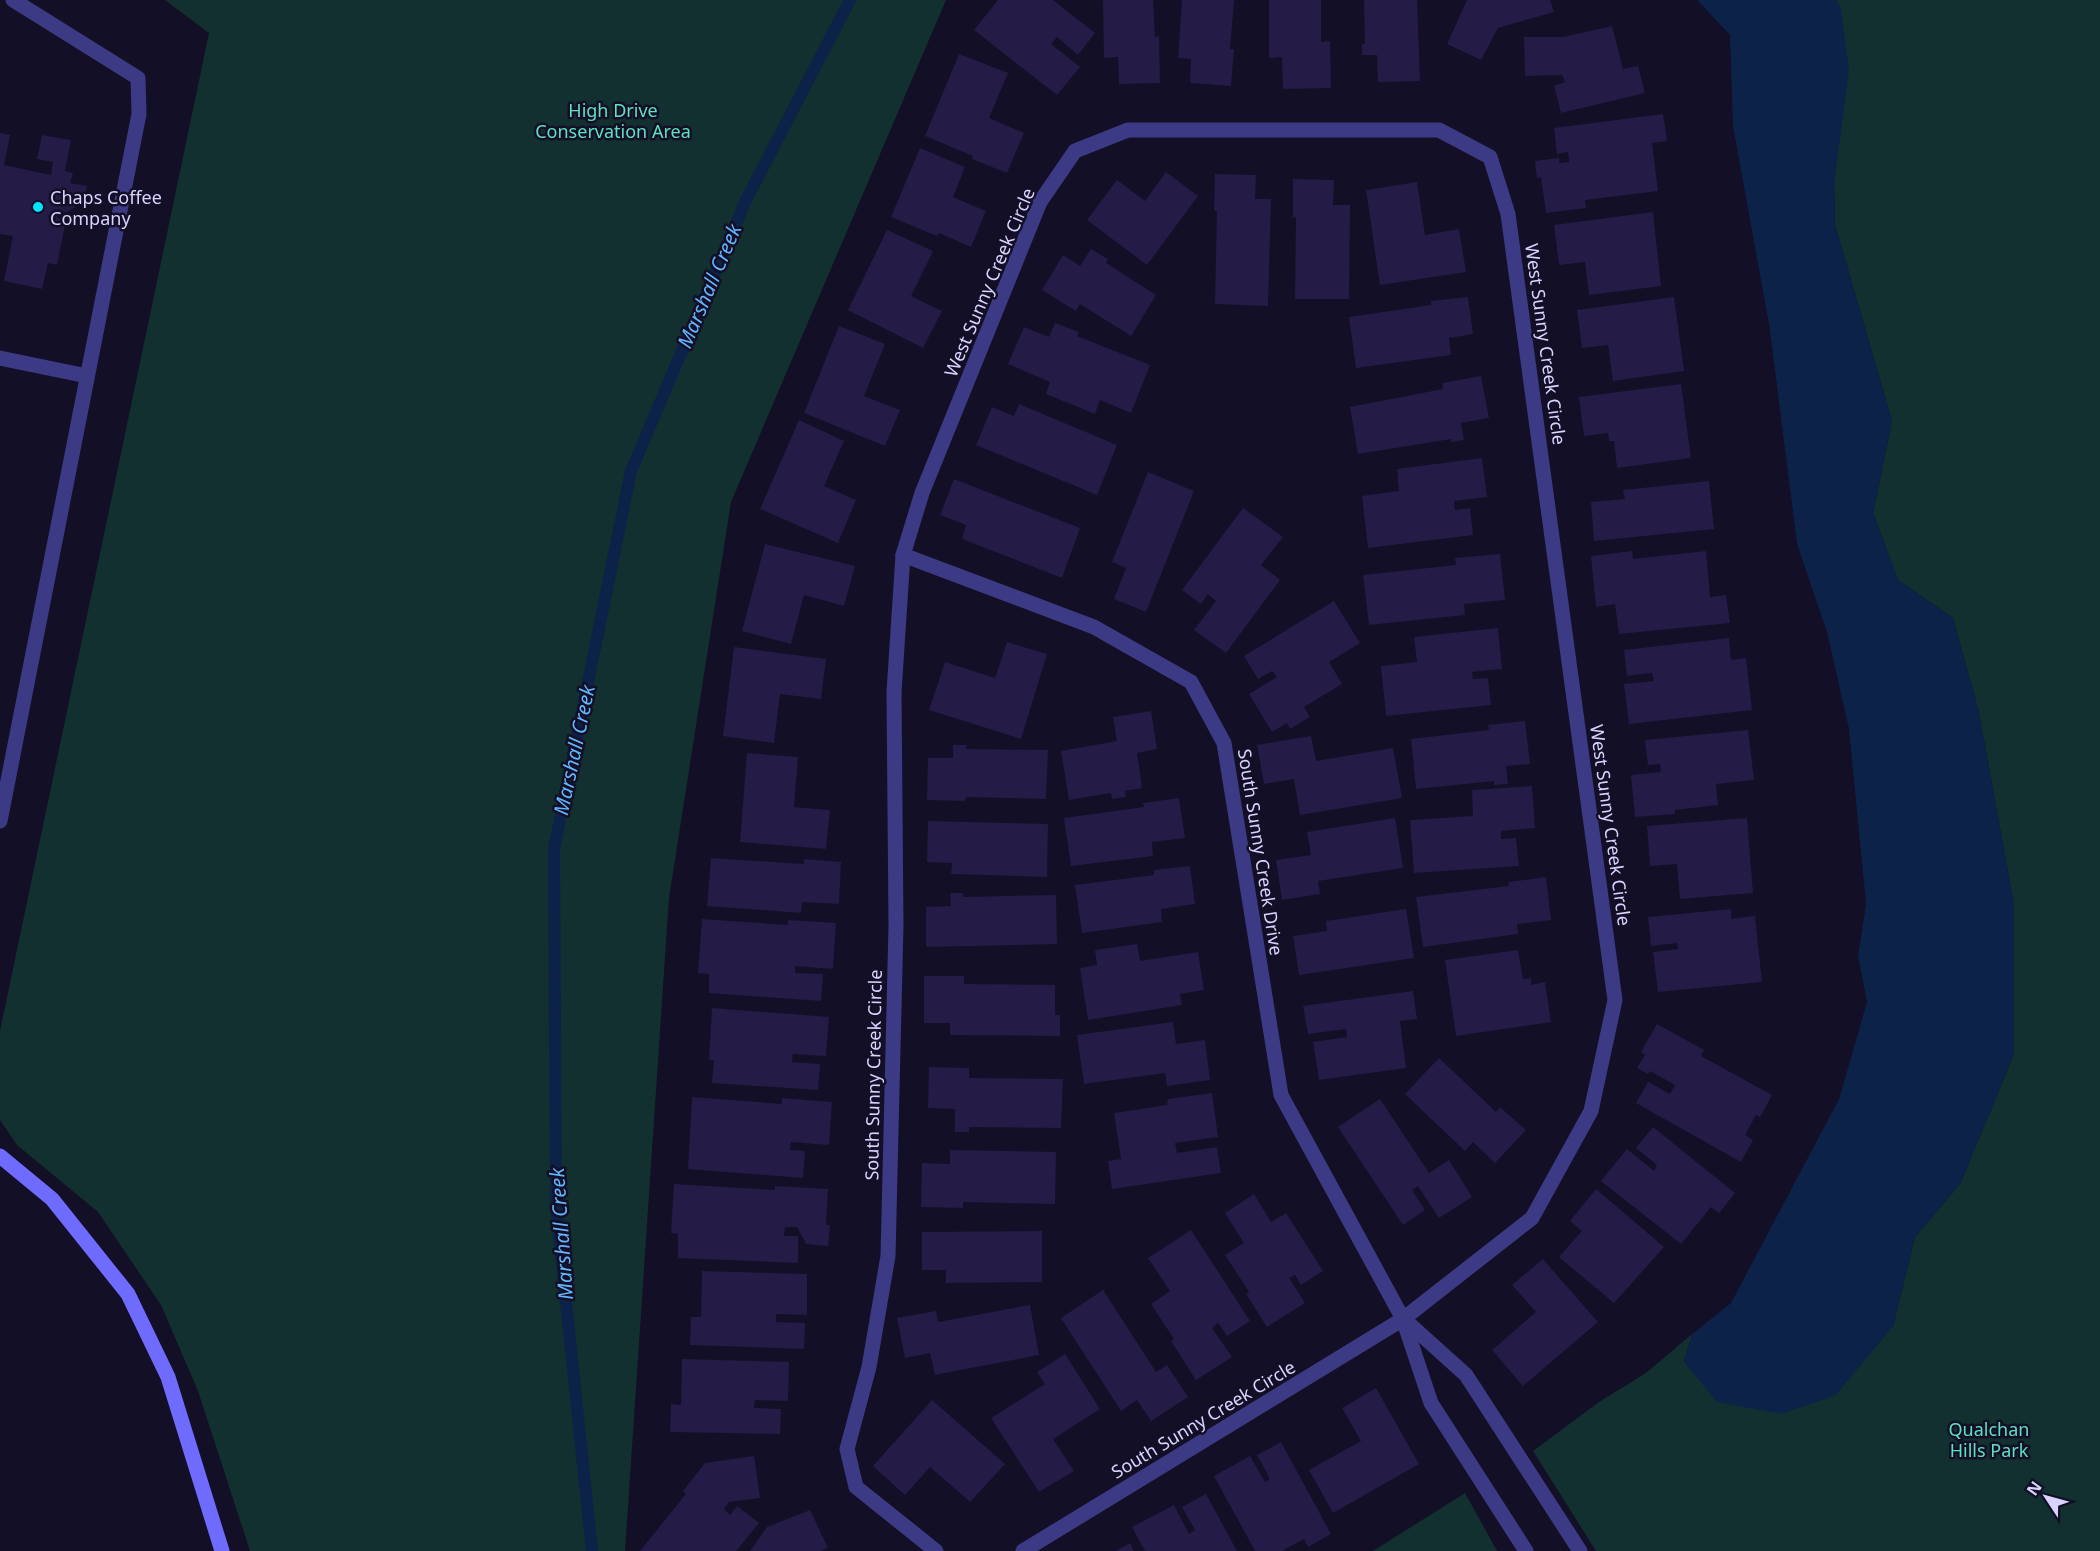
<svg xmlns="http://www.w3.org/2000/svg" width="2100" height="1551" viewBox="0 0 2100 1551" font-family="'Noto Sans',sans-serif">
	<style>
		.green { fill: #12302f }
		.water { fill: #0c2248 }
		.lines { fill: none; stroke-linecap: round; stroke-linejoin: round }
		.stream { stroke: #0c2248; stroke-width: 12 }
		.building { fill: #241b47 }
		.lane { stroke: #3d3a85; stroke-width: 15 }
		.street { stroke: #3d3a85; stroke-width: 15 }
		.secondary { stroke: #6f6bff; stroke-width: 15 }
		.poi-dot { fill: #00e5ff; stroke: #130f26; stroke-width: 2 }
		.labels { text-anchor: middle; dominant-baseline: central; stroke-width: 5; stroke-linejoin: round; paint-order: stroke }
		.park-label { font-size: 18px; fill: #5fe0c0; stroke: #130f26 }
		.poi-label { font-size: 18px; fill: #d9d4ff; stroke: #130f26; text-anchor: start }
		.street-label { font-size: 18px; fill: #d9d4ff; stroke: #130f26 }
		.water-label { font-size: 20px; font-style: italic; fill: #62b6ff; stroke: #130f26 }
	</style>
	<rect width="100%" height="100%" fill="#130f26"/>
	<g class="green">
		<path d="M 165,0 L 946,0 L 731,502 L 669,898 L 625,1551 L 250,1551 L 198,1391 L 161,1305 L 98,1212 L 17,1145 L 0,1120 L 0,1031 L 209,33 Z"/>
		<path d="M 1836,0 L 2100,0 L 2100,1551 L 1596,1551 L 1533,1451 L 1599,1402 L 1646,1373 L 1692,1334 L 1684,1362 L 1893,1326 L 1915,1237 L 1960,1184 L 2014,1054 L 2014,905 L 1979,713 L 1953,618 L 1898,580 L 1873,513 L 1892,421 L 1835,225 L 1834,184 L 1841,9 Z"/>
		<path d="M 1465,1493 L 1497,1551 L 1373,1551 Z"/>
	</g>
	<path class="water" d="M 1697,0 L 1836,0 L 1841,9 L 1849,71 L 1834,184 L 1835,225 L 1892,421 L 1873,513 L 1898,580 L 1953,618 L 1979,713 L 2014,905 L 2014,1054 L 1960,1184 L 1915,1237 L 1893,1326 L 1836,1395 L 1781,1414 L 1717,1402 L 1684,1362 L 1692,1334 L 1731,1303 L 1839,1099 L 1867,1002 L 1858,956 L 1866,904 L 1849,729 L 1827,632 L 1797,544 L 1770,330 L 1733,126 L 1730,35 Z"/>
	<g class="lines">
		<path class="stream" d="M 592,1551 L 556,1206 L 554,849 L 631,471 L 746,200 L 850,0"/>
	</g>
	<g class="building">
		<path d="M 998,0 L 1053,0 L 1095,33 L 1078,55 L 1057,37 L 1051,44 L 1080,67 L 1057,95 L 974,30 Z"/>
		<path d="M 1103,0 L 1153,0 L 1155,37 L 1159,36 L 1160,83 L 1119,84 L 1118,57 L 1104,58 Z"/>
		<path d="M 1182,0 L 1234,0 L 1230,49 L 1234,49 L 1231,86 L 1190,83 L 1191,59 L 1178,58 Z"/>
		<path d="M 1269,0 L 1321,0 L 1321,42 L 1330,41 L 1331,88 L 1283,89 L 1282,57 L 1269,58 Z"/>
		<path d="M 1364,0 L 1417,0 L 1420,81 L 1378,82 L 1377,55 L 1362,55 L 1362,44 L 1365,44 Z"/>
		<path d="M 1467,0 L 1550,0 L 1554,12 L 1498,28 L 1481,60 L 1447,44 Z"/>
		<path d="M 1612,26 L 1623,69 L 1638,66 L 1645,93 L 1561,113 L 1554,86 L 1565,82 L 1562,75 L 1525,76 L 1524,37 L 1563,37 Z"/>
		<path d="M 959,54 L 1008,73 L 989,118 L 1024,133 L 1007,173 L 972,159 L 973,156 L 925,136 Z"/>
		<path d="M 1663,114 L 1667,141 L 1652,143 L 1658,191 L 1585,200 L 1586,208 L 1546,213 L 1541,177 L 1537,178 L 1535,161 L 1559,158 L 1559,163 L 1569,162 L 1568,152 L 1557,154 L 1554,128 Z"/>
		<path d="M 0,133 L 10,135 L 4,165 L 51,175 L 53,162 L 37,159 L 42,135 L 71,140 L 65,171 L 73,173 L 70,183 L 87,186 L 84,202 L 67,212 L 58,211 L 57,218 L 66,220 L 57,265 L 48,263 L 42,289 L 4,281 L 13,236 L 0,234 Z"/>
		<path d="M 920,148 L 965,167 L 953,197 L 986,211 L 971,247 L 939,233 L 937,236 L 891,217 Z"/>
		<path d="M 1166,172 L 1198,196 L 1147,265 L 1087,220 L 1117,180 L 1145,201 Z"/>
		<path d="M 1215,174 L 1256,175 L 1255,199 L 1271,199 L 1268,306 L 1215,304 L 1217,211 L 1214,211 Z"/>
		<path d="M 1293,179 L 1334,180 L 1333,205 L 1350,205 L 1349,299 L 1295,299 L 1296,217 L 1293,218 Z"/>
		<path d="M 1417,182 L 1425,235 L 1459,229 L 1466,272 L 1380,285 L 1366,190 Z"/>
		<path d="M 1653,212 L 1661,286 L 1589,295 L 1585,262 L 1559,265 L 1554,225 Z"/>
		<path d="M 887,230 L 933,251 L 911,296 L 942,311 L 923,348 L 848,310 Z"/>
		<path d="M 1091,249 L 1108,259 L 1106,263 L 1156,295 L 1131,336 L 1080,304 L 1076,311 L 1042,290 L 1063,255 L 1080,266 Z"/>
		<path d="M 1468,297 L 1473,334 L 1449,338 L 1451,355 L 1356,368 L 1349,317 L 1431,305 L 1431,301 Z"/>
		<path d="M 1674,297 L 1684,371 L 1613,381 L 1608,345 L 1582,348 L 1577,310 Z"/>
		<path d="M 1055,323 L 1079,332 L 1077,336 L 1150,365 L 1131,413 L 1100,400 L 1095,414 L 1046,394 L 1050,382 L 1008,364 L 1024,327 L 1049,337 Z"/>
		<path d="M 839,326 L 885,344 L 864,396 L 900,410 L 885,446 L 804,413 Z"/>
		<path d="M 1481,376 L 1489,418 L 1461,423 L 1464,440 L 1451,442 L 1451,439 L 1358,454 L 1350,407 L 1443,389 L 1442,383 Z"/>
		<path d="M 1681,384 L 1691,458 L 1617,468 L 1614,441 L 1609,441 L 1608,433 L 1584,436 L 1579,397 Z"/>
		<path d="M 1019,404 L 1117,445 L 1097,495 L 976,445 L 992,407 L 1014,416 Z"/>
		<path d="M 799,420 L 844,441 L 824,486 L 856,500 L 838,543 L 760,509 Z"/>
		<path d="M 1482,458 L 1487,497 L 1454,501 L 1455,510 L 1470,508 L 1473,535 L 1368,548 L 1362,496 L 1399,491 L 1397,469 Z"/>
		<path d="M 1148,472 L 1194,491 L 1146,612 L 1114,599 L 1126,568 L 1112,562 Z"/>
		<path d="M 954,479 L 1080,528 L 1062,578 L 962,539 L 966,525 L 940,515 Z"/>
		<path d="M 1709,481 L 1714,529 L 1594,541 L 1591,502 L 1625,499 L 1623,490 Z"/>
		<path d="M 1243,508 L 1283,537 L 1261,565 L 1280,580 L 1226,653 L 1194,630 L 1216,601 L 1208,594 L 1201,604 L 1182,590 Z"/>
		<path d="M 765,544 L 855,566 L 844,606 L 804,595 L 791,644 L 742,631 Z"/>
		<path d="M 1632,551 L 1633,559 L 1706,551 L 1710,597 L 1726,595 L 1730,623 L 1619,634 L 1615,604 L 1596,607 L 1591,556 Z"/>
		<path d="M 1500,554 L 1505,600 L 1464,604 L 1465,615 L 1369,625 L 1363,575 L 1456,565 L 1455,558 Z"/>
		<path d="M 1334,601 L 1360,643 L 1329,662 L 1342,684 L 1304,707 L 1310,717 L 1290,729 L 1287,723 L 1272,732 L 1249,694 L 1277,677 L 1272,671 L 1258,679 L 1244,656 Z"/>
		<path d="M 1498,628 L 1502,669 L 1472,672 L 1473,679 L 1488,678 L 1491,705 L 1386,716 L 1381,666 L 1417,662 L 1414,637 Z"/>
		<path d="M 1729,638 L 1731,660 L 1746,658 L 1752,710 L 1629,724 L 1624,684 L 1654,681 L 1652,673 L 1627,676 L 1624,650 Z"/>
		<path d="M 1007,642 L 1047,654 L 1021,739 L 929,710 L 945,662 L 995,678 Z"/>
		<path d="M 734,647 L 826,659 L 821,699 L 780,694 L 774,743 L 723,736 Z"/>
		<path d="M 1151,711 L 1157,749 L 1137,753 L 1142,788 L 1125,791 L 1126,797 L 1112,799 L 1111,793 L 1069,800 L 1061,751 L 1117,741 L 1113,717 Z"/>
		<path d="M 1525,721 L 1530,764 L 1506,766 L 1508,784 L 1494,785 L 1494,781 L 1416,789 L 1411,739 L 1489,730 L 1488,725 Z"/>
		<path d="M 1748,730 L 1754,780 L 1716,784 L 1718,805 L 1675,810 L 1675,814 L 1635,817 L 1631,775 L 1661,772 L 1660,764 L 1648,765 L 1645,740 Z"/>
		<path d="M 1311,736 L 1316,761 L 1393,748 L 1402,798 L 1300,815 L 1294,779 L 1264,784 L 1257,745 Z"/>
		<path d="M 953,745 L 966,745 L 966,749 L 1048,750 L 1046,799 L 966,797 L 965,801 L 927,800 L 928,758 L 953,758 Z"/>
		<path d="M 747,753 L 798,757 L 794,807 L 830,810 L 826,849 L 740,842 Z"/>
		<path d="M 1532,786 L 1535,828 L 1501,831 L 1501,839 L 1516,838 L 1519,866 L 1414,873 L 1410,820 L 1473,816 L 1472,790 Z"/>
		<path d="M 1179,798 L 1185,838 L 1152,842 L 1153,856 L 1071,866 L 1064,818 L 1144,807 L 1143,803 Z"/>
		<path d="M 1395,818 L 1403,868 L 1318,881 L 1320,894 L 1282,900 L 1276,860 L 1311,855 L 1307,832 Z"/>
		<path d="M 1747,818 L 1753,893 L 1680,899 L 1677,864 L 1650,866 L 1647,826 Z"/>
		<path d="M 928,821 L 1048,824 L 1047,877 L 951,874 L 952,863 L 927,862 Z"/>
		<path d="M 711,858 L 804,864 L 804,859 L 841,862 L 839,904 L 802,902 L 801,913 L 707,906 Z"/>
		<path d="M 1190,866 L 1195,904 L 1161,909 L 1162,922 L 1082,933 L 1075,885 L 1154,875 L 1154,870 Z"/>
		<path d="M 1546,877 L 1551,920 L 1517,924 L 1518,934 L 1423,947 L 1416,897 L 1509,886 L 1508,882 Z"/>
		<path d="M 950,893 L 963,893 L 963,897 L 1056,895 L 1057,944 L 926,947 L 926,907 L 951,906 Z"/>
		<path d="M 1406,909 L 1414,958 L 1299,975 L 1293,936 L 1327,931 L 1326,921 Z"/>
		<path d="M 1731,909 L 1731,919 L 1755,916 L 1762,982 L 1658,992 L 1653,952 L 1678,949 L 1677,943 L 1651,946 L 1648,917 Z"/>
		<path d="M 702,919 L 788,925 L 788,920 L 836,923 L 833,969 L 795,966 L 795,973 L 823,974 L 821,1001 L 709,993 L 709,974 L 698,973 Z"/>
		<path d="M 1137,944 L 1140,961 L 1198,952 L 1204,990 L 1180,994 L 1182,1005 L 1088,1020 L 1080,968 L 1097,965 L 1095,950 Z"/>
		<path d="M 1518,950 L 1523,979 L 1531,978 L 1531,985 L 1545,982 L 1551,1022 L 1456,1036 L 1445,960 Z"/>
		<path d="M 924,976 L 964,976 L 964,984 L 1055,985 L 1055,1015 L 1060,1015 L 1060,1036 L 950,1035 L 950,1023 L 924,1023 Z"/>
		<path d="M 1413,991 L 1417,1019 L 1400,1021 L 1406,1068 L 1319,1080 L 1313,1042 L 1347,1037 L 1346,1029 L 1308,1034 L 1303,1006 Z"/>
		<path d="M 712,1008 L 829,1017 L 826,1056 L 793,1054 L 792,1062 L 820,1064 L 818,1090 L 712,1083 L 714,1060 L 709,1060 Z"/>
		<path d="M 1173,1022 L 1176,1044 L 1205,1040 L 1210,1080 L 1167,1086 L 1165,1073 L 1084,1084 L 1077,1035 Z"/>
		<path d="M 1657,1024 L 1704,1050 L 1701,1056 L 1772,1095 L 1760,1117 L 1756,1115 L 1745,1135 L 1753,1140 L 1741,1162 L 1636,1103 L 1648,1082 L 1670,1094 L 1675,1085 L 1650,1071 L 1648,1074 L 1637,1068 L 1645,1055 L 1641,1052 Z"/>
		<path d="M 1439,1058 L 1496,1112 L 1500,1107 L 1526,1130 L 1495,1163 L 1473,1142 L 1465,1151 L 1405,1094 Z"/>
		<path d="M 929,1067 L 969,1068 L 969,1078 L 1063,1079 L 1061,1128 L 969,1127 L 969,1132 L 955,1132 L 955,1109 L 928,1108 Z"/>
		<path d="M 1212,1093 L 1218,1137 L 1175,1143 L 1177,1153 L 1217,1147 L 1221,1173 L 1112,1189 L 1108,1161 L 1121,1159 L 1114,1113 L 1167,1105 L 1168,1099 Z"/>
		<path d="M 692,1097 L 782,1104 L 782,1098 L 832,1102 L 829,1145 L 791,1142 L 790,1150 L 805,1151 L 803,1178 L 688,1169 Z"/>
		<path d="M 1380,1099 L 1429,1173 L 1449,1160 L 1472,1197 L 1439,1218 L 1418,1186 L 1412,1190 L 1425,1210 L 1403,1225 L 1338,1127 Z"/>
		<path d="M 1653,1127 L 1735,1193 L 1719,1213 L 1711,1207 L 1681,1244 L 1601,1181 L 1627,1149 L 1654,1171 L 1657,1165 L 1636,1148 Z"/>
		<path d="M 950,1150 L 1056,1152 L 1055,1204 L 963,1202 L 963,1208 L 921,1207 L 922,1163 L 950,1164 Z"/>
		<path d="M 674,1184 L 775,1190 L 775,1186 L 828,1189 L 826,1225 L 830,1225 L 828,1246 L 806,1244 L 797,1227 L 785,1227 L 784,1236 L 798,1236 L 798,1263 L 678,1258 L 678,1234 L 671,1233 Z"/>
		<path d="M 1596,1189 L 1664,1247 L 1614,1303 L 1559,1257 L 1582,1231 L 1570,1221 Z"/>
		<path d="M 1254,1194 L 1271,1222 L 1286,1213 L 1323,1271 L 1301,1285 L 1295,1275 L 1289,1278 L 1305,1303 L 1267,1327 L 1246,1294 L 1249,1292 L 1225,1255 L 1244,1243 L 1225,1213 Z"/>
		<path d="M 1191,1230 L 1250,1321 L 1227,1336 L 1218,1323 L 1212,1328 L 1232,1357 L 1196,1380 L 1171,1341 L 1174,1339 L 1151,1304 L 1170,1291 L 1148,1258 Z"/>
		<path d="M 1042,1231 L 1042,1282 L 946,1283 L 946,1270 L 922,1270 L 922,1232 Z"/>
		<path d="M 1543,1259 L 1598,1322 L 1523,1386 L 1492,1350 L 1536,1312 L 1512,1285 Z"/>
		<path d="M 702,1271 L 807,1274 L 807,1315 L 776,1314 L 776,1322 L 805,1323 L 804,1349 L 690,1345 L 691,1317 L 701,1317 Z"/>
		<path d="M 1103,1290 L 1156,1372 L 1167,1365 L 1188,1397 L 1151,1421 L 1137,1400 L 1121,1411 L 1061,1318 Z"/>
		<path d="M 1030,1305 L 1039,1355 L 935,1375 L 930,1353 L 905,1358 L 897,1318 L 936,1311 L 938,1322 Z"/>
		<path d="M 1065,1354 L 1100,1409 L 1053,1439 L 1074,1471 L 1039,1492 L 991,1418 L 1045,1384 L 1037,1372 Z"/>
		<path d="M 682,1359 L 789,1362 L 788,1401 L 755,1400 L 754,1408 L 781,1409 L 780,1434 L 670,1432 L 671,1404 L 681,1405 Z"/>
		<path d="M 1376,1388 L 1419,1464 L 1333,1513 L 1309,1470 L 1361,1441 L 1342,1408 Z"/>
		<path d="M 932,1400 L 1005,1464 L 970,1502 L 930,1467 L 905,1495 L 873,1466 Z"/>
		<path d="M 1281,1442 L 1331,1534 L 1308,1547 L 1304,1539 L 1282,1551 L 1255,1551 L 1214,1476 L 1250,1456 L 1265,1482 L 1270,1479 L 1257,1455 Z"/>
		<path d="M 754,1456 L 760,1498 L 729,1502 L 724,1509 L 730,1515 L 737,1506 L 759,1523 L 736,1551 L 640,1551 L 686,1494 L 683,1491 L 705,1463 Z"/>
		<path d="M 1206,1494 L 1237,1551 L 1145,1551 L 1132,1527 L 1174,1505 L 1189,1534 L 1195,1530 L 1182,1507 Z"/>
		<path d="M 810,1510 L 828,1548 L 821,1551 L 750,1551 L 767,1527 Z"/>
		<path d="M 1130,1543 L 1134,1551 L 1116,1551 Z"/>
	</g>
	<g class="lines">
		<g class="lane">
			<path d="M 0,358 L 87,376"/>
			<path d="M 0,821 L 139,114 L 138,78 L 13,0"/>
		</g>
		<g class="street">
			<path d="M 903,555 L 1094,627 L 1191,682 L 1224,743 L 1281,1095 L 1403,1319 L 1431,1403 L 1526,1551"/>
			<path d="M 1406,1321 L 1466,1375 L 1580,1551"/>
			<path d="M 936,1551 L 856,1487 L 847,1449 L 869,1367 L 888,1256 L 896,925 L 894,692 L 903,555 L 922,493 L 1040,202 L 1075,151 L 1128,130 L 1439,130 L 1490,157 L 1508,214 L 1615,1000 L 1591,1111 L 1532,1218 L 1403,1319 L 1023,1551"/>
		</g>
		<path class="secondary" d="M 0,1156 L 52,1199 L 128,1294 L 168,1377 L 222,1551"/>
	</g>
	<circle class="poi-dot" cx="38" cy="207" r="6"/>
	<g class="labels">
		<g class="park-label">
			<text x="613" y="110">High Drive<tspan x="613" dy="21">Conservation Area</tspan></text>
			<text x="1989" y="1429">Qualchan<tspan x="1989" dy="21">Hills Park</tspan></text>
		</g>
		<g class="poi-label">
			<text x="50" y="197">Chaps Coffee<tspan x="50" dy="21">Company</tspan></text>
		</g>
		<g class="street-label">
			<text transform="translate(989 282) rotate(-67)">West Sunny Creek Circle</text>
			<text transform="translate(1546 344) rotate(82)">West Sunny Creek Circle</text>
			<text transform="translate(1611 825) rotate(82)">West Sunny Creek Circle</text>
			<text transform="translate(1261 852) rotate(81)">South Sunny Creek Drive</text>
			<text transform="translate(873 1075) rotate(-89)">South Sunny Creek Circle</text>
			<text transform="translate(1203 1419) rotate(-31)">South Sunny Creek Circle</text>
		</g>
		<g class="water-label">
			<text transform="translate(709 286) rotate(-67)">Marshall Creek</text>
			<text transform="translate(574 750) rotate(-78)">Marshall Creek</text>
			<text transform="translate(561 1234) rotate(-94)">Marshall Creek</text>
		</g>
	</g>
	<g transform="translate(2046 1497) rotate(306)" stroke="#130f26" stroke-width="4.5" paint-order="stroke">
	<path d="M0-4.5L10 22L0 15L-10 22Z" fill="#d9d4ff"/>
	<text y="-9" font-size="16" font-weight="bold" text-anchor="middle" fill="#d9d4ff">N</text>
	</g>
</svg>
